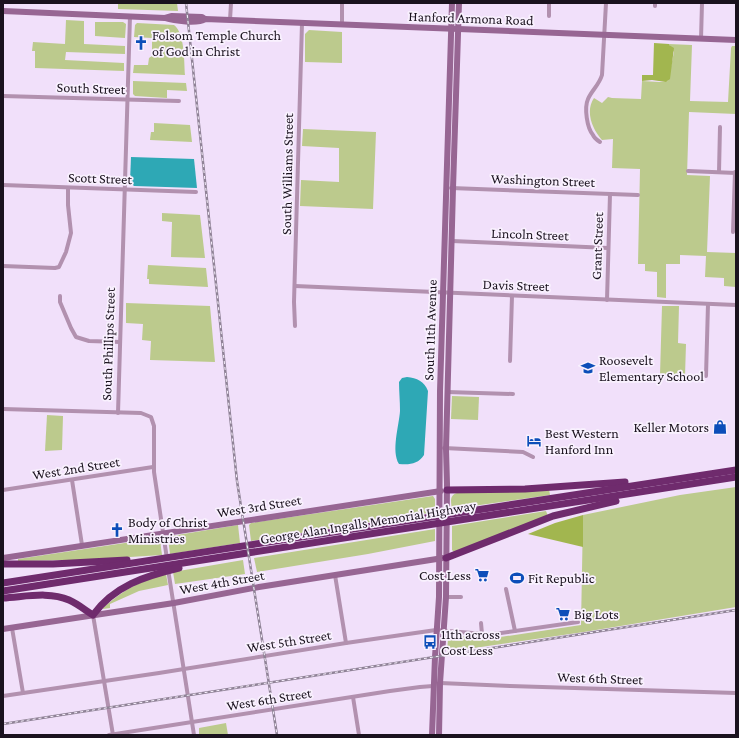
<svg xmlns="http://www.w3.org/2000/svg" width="739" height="738" viewBox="0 0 739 738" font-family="'Crimson Pro',serif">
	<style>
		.green { fill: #bcca8d }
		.forest { fill: #a2b64f }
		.water { fill: #2ea8b5 }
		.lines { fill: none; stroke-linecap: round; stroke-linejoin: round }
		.minor { stroke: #b291af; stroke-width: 4 }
		.secondary { stroke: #976693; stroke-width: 6 }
		.motorway { stroke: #6f2b6d; stroke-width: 7 }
		.rail-casing { stroke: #8f8296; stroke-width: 2.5 }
		.rail { stroke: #f9f1fe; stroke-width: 1; stroke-dasharray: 3; stroke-linecap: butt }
		.labels { text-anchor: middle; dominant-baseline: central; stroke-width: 3.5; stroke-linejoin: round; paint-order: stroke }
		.street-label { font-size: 14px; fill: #1a121e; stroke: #f9f1fe }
		.poi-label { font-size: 14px; fill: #1a121e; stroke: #f9f1fe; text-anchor: start }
	</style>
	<rect width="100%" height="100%" fill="#f1e0fa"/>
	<g class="green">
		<path d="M 118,3 L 177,3 L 178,11 L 118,9 Z"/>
		<path d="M 66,20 L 84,21 L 84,44 L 125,46 L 125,54 L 66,52 L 65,60 L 124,63 L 124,71 L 35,68 L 35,51 L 32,51 L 33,42 L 65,44 Z"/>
		<path d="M 95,22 L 123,22 L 126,24 L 125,38 L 95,36 Z"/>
		<path d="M 137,23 L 174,25 C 185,33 184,62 185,75 L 133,73 L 134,65 L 148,65 L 149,58 L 152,56 L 152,38 L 134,37 L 135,25 Z"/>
		<path d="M 309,30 L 342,32 L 342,63 L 305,62 L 305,34 Z"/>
		<path d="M 669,44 L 692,45 L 690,101 L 728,102 L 731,48 L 732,46 L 736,46 L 736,114 L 689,112 L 687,175 L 710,176 L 707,252 L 736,253 L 736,287 L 724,286 L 724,278 L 705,277 L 706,256 L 680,255 L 680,264 L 666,264 L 666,298 L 657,297 L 657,272 L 645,271 L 645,264 L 638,264 L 640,169 L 612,168 L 613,139 L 602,140 C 592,129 585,111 594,98 L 602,103 L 608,97 L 612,98 L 641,99 L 642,81 C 650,81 660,83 668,81 L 674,52 L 669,45 Z"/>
		<path d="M 133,81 L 186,83 L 187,91 L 167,90 L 167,98 L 135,96 L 133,94 Z"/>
		<path d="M 154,123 L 190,125 L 192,142 L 150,140 L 151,132 L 154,132 Z"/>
		<path d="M 303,129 L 376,132 L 373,209 L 300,206 L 301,180 L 339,182 L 339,148 L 302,146 Z"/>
		<path d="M 162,213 L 200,215 L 205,258 L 171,257 L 172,222 L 162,221 Z"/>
		<path d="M 148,265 L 206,268 L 208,287 L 149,284 L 149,279 L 147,279 Z"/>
		<path d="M 126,303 L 210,306 L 215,362 L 150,360 L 151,341 L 142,340 L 143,324 L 126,323 Z"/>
		<path d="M 662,306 L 679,306 L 678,343 L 686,344 L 685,376 L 660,375 Z"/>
		<path d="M 452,396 L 479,397 L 478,420 L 451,419 Z"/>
		<path d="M 47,415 L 63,416 L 62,450 L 45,451 Z"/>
		<path d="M 736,487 L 736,607 L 584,632 L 447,652 L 448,639 L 453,636 L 494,638 L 581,625 L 583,515 L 680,495 Z"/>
		<path d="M 549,489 L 550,495 L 452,509 C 451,503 449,495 457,493 Z"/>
		<path d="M 433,496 L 435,499 L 435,512 L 251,541 L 249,525 L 251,523 Z"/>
		<path d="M 546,511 L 548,516 L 454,552 L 452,550 L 452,526 Z"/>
		<path d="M 238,525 L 240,543 L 170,554 L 168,538 L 171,536 Z"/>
		<path d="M 435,529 L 435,541 L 368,554 L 257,572 L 254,558 Z"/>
		<path d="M 158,538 L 160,540 L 162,555 L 82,560 L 18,561 L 18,559 Z"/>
		<path d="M 243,560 L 245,574 L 175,584 L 173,572 Z"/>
		<path d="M 166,574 L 168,585 L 139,591 L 110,604 L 110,608 L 103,609 L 103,608 C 125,589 138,582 166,574 Z"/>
		<path d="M 226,723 L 228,735 L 199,735 L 199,728 Z"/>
	</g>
	<g class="forest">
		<path d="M 654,43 L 669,44 L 669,45 L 674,48 L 670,79 L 666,82 L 652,80 L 642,81 L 642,75 L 653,75 Z"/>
		<path d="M 583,515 L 583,547 L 528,534 L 555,523 Z"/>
	</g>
	<g class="water">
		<path d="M 131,157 L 194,159 L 197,188 L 134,186 L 130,182 Z"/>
		<path d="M 407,377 C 417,378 424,381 428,391 L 424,455 C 418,464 410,465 399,464 C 391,451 399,426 400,411 C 400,401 399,391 399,382 L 402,378 Z"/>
	</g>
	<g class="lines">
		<g class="minor">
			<path d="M 342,3 L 342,25"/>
			<path d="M 655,6 L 655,3"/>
			<path d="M 549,16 L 549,3"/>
			<path d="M 230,20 L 231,3"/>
			<path d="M 701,39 L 702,3"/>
			<path d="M 3,96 L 179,101"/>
			<path d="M 600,142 C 597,140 594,138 593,135 C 587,128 584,108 588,99 C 592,90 599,85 602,75 L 606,3"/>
			<path d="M 688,171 L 736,173"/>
			<path d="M 719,172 L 720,127"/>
			<path d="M 3,185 L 196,192"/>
			<path d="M 451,188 L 638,195"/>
			<path d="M 733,232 L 735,172"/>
			<path d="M 452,241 L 608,248"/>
			<path d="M 3,266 L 55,268 L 59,267 L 66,252 L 71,233 L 68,205 L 68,188"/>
			<path d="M 295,286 L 736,305"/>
			<path d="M 60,296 L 60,302 L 71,328 L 76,337 L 89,341 L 120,342"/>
			<path d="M 607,300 L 610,194"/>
			<path d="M 295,326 L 294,302 L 302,23"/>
			<path d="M 510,361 L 512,296"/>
			<path d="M 706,376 L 708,304"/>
			<path d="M 447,392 L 513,394"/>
			<path d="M 3,409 L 141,413 L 151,417 L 154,426 L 154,472 L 167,559"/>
			<path d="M 118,413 L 130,16"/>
			<path d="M 444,448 L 523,452 L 533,457"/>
			<path d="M 72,480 L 82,545"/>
			<path d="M 3,490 L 153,467"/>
			<path d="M 168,569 L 194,735"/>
			<path d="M 335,575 L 346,643"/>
			<path d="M 506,589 L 515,631"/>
			<path d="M 446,597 L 461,597"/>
			<path d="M 93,615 L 113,735"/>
			<path d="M 481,623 L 482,634"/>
			<path d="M 12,628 L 23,693"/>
			<path d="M 440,683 L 510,686 L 736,693"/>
			<path d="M 3,696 L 159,673 L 346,643 L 436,630 L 484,634 L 494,634 L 578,622"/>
			<path d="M 353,697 L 359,735"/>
			<path d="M 109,735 L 390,691 L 420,687 L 433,686"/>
		</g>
		<g class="secondary">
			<path d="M 3,11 L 165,18 L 172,16 L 202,17 L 205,19"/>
			<path d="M 165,18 C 174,21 198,24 205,19 L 736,40"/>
			<path d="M 3,558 L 441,491"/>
			<path d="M 3,629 L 174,603 L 259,587 L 443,558"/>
			<path d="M 432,735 L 435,657 L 439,597 L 440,391 L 452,3"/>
			<path d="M 439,735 L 440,683 L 446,597 L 447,484 L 446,449 L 453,188 L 459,3"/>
		</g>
		<g class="motorway">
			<path d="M 447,490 L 525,489 L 625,482"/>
			<path d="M 446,558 L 553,516 L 616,501"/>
			<path d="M 3,564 L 53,564 L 127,560"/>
			<path d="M 3,583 L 736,470"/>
			<path d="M 3,591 L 736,477"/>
			<path d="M 3,598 C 24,597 49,591 69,600 C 78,604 85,610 93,615 C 114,586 145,576 179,568"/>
		</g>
		<defs>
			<g id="rail">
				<path d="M 186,3 L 237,481 L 277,735"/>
				<path d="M 3,724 L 736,610"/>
			</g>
		</defs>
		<use href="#rail" class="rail-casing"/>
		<use href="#rail" class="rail"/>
	</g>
	<defs>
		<symbol id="church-bare" viewBox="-9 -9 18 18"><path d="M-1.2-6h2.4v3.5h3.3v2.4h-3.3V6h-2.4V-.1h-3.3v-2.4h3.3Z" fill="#0c4eb9" stroke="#f9f1fe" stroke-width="2.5" paint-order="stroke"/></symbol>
		<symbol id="school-bare" viewBox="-9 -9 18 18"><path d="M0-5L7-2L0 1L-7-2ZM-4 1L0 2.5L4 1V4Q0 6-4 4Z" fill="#0c4eb9" stroke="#f9f1fe" stroke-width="2.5" paint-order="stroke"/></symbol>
		<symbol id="shop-bare" viewBox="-9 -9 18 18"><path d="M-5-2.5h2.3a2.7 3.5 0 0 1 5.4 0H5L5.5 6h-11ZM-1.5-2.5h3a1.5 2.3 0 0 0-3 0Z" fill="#0c4eb9" stroke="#f9f1fe" stroke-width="2.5" paint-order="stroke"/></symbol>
		<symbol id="hotel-bare" viewBox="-9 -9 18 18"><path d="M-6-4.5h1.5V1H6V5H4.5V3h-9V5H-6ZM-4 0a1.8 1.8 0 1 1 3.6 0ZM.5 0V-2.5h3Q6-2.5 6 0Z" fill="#0c4eb9" stroke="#f9f1fe" stroke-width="2.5" paint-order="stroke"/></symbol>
		<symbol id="supermarket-bare" viewBox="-9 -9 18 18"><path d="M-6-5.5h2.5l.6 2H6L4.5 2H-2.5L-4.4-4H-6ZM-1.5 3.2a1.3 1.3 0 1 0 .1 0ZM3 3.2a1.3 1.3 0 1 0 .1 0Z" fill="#0c4eb9" stroke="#f9f1fe" stroke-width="2.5" paint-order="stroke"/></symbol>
		<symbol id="stadium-bare" viewBox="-9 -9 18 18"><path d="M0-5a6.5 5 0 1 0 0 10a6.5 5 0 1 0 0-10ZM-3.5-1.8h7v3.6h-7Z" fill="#0c4eb9" stroke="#f9f1fe" stroke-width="2.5" paint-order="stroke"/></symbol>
		<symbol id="bus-bare" viewBox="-9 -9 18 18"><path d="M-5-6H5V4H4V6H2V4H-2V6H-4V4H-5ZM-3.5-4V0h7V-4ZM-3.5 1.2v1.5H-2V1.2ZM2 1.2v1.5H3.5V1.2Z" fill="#0c4eb9" stroke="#f9f1fe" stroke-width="2.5" paint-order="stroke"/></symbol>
	</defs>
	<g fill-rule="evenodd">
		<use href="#church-bare" x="131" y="33" width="20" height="20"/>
		<use href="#school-bare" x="578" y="358" width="20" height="20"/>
		<use href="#shop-bare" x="710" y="417" width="20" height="20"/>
		<use href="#hotel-bare" x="524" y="431" width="20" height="20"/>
		<use href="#church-bare" x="107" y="520" width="20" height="20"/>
		<use href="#supermarket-bare" x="472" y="565" width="20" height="20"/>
		<use href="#stadium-bare" x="507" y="568" width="20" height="20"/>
		<use href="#supermarket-bare" x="553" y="604" width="20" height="20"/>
		<use href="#bus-bare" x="420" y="632" width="20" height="20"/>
	</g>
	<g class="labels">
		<g class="street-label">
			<text transform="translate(471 18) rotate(2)">Hanford Armona Road</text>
			<text transform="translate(91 88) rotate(2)">South Street</text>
			<text transform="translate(287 174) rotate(-89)">South Williams Street</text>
			<text transform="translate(100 178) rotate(2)">Scott Street</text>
			<text transform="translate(543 180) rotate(2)">Washington Street</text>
			<text transform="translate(530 234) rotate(2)">Lincoln Street</text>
			<text transform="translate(597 246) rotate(-88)">Grant Street</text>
			<text transform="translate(516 285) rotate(2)">Davis Street</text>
			<text transform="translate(430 330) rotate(-88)">South 11th Avenue</text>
			<text transform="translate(108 344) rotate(-88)">South Phillips Street</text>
			<text transform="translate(76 468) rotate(-9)">West 2nd Street</text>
			<text transform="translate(259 506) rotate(-9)">West 3rd Street</text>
			<text transform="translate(368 522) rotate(-9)">George Alan Ingalls Memorial Highway</text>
			<text transform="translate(222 582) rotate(-10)">West 4th Street</text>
			<text transform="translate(289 641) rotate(-9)">West 5th Street</text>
			<text transform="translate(600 678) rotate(2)">West 6th Street</text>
			<text transform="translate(269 699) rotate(-9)">West 6th Street</text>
		</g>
		<g class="poi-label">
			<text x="152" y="35">Folsom Temple Church<tspan x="152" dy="16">of God in Christ</tspan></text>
			<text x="599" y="360">Roosevelt<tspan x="599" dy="16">Elementary School</tspan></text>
			<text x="709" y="427" text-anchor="end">Keller Motors</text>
			<text x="545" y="433">Best Western<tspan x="545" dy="16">Hanford Inn</tspan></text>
			<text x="128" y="522">Body of Christ<tspan x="128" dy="16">Ministries</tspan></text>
			<text x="471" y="575" text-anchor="end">Cost Less</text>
			<text x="528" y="578">Fit Republic</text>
			<text x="574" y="614">Big Lots</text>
			<text x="441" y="634">11th across<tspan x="441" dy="16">Cost Less</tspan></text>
		</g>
	</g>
	<rect width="739" height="738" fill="none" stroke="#1a121e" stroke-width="8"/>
</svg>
